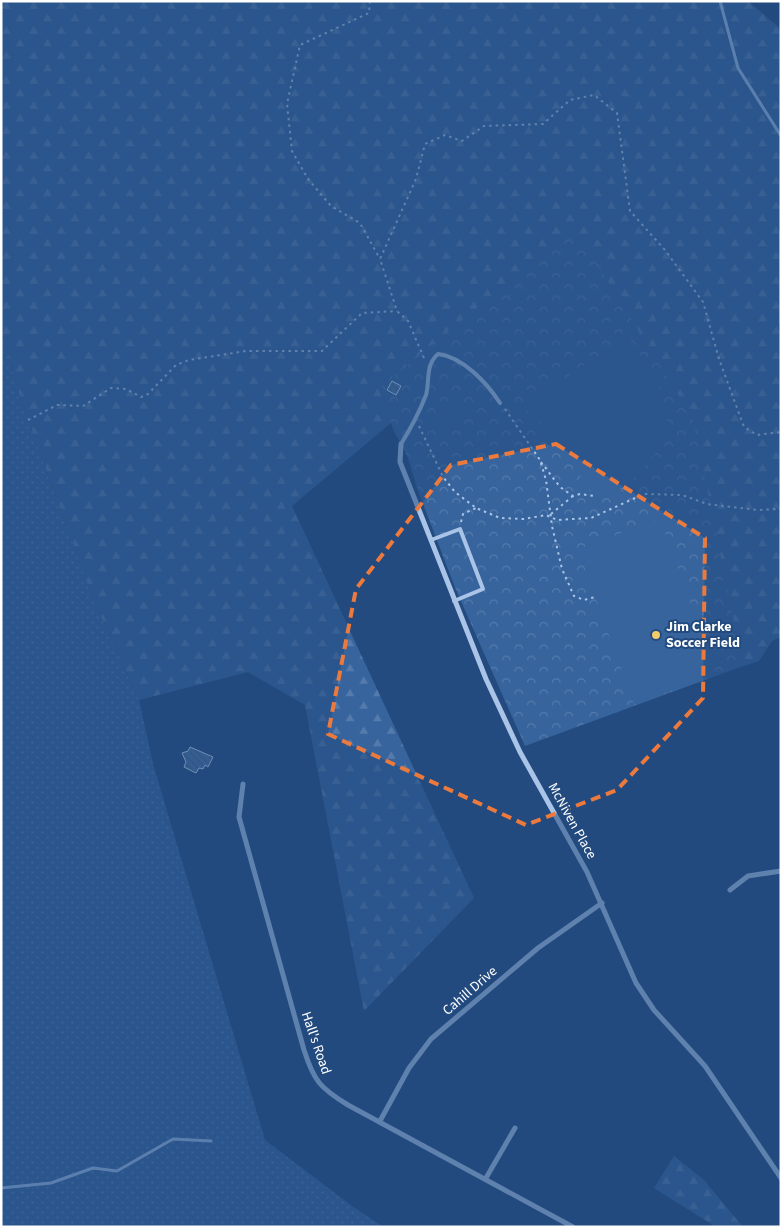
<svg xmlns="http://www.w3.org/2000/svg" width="782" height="1228" viewBox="0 0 782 1228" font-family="'Source Sans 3',sans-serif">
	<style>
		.grass { fill: url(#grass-dots) }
		.forest { fill: url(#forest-firs) }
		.park { fill: url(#park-crowns) }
		.garden { fill: #37649d }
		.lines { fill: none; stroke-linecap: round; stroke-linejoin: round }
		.stream { stroke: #9dbfe8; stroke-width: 3 }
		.building { fill: url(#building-back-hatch); stroke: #ccdff5 }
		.path { stroke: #a9c4e7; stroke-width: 2; stroke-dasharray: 2.5 4; stroke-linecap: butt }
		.lane { stroke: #a9c4e7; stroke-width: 4 }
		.street { stroke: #a9c4e7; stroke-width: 5 }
		.marked { fill: none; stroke: #ed7a3d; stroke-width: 4; stroke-dasharray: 10 6; stroke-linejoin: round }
		.poi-dot { fill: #f2cb6b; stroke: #234b7f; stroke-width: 2 }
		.labels { text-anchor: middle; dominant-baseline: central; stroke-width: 4; stroke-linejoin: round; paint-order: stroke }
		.poi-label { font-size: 14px; font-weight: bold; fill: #fff; stroke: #234b7f; text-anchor: start }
		.street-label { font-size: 14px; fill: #fff; stroke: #234b7f }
	</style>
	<defs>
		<pattern id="grass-dots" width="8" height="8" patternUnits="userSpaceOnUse" patternTransform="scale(1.25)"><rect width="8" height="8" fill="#37649d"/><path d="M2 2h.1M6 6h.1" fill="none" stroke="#557bac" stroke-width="1.8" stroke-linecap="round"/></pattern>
		<pattern id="forest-firs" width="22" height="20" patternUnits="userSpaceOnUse" patternTransform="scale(1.25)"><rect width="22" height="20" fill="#37649d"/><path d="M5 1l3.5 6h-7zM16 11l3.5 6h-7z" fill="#557bac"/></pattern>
		<pattern id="park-crowns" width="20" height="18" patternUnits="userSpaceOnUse" patternTransform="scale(1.25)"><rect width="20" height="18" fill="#37649d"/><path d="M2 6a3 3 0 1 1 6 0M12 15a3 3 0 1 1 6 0" fill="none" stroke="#557bac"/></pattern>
		<pattern id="building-back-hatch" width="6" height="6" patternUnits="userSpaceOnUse" patternTransform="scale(1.25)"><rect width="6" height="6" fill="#4b75a8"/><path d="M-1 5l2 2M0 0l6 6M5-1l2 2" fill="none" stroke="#4c607a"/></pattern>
	</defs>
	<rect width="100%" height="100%" fill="#234b7f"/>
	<path class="grass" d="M 1,332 L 20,397 L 93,599 L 139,700 L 153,764 L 265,1140 L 352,1206 L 383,1227 L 1,1227 Z"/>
	<g class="forest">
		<path d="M 1,1 L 748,1 L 781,29 L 781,637 L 772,641 L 759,661 L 743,666 L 739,650 L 380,388 L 392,422 L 292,506 L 474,898 L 364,1011 L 305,705 L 248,672 L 139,700 L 93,599 L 20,397 L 1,332 Z"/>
		<path d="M 674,1156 L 704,1180 L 743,1227 L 716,1227 L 654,1188 Z"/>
	</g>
	<path class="park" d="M 574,227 L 693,418 L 743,666 L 525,746 L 456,590 L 417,488 L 408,458 L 393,429 L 380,388 Z"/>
	<g class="garden">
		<path d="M 627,336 C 643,358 673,399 667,429 C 665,439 659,448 653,456 C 639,477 621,490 598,501 L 538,418 L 527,411 L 530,397 L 542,394 Z"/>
		<path d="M 459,398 L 471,416 L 439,438 L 427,420 Z"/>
		<path d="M 660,519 L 716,674 L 634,704 L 578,549 Z"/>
	</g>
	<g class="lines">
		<g class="stream">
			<path d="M 720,1 L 738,68 L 781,136"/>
			<path d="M 781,233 L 781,323"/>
			<path d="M 1,1188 L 51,1183 L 93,1168 L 117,1171 L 173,1139 L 211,1141"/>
		</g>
	</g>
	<g class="building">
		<path d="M 392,381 L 401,386 L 396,395 L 387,390 Z"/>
		<path d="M 190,747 L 213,757 L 208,767 L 205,765 L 203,769 L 199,768 L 196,773 L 184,767 L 186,762 L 182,753 L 188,751 Z"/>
	</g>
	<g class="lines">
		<g class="path">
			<path d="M 370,1 L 369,13 L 300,45 L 287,104 L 292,151 L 308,179 L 331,206 L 360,223 L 380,259"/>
			<path d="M 424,358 L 408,321 L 397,311 L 380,259 L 416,179 L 425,144 L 445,135 L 462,141 L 484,126 L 543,124 L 570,100 L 594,95 L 617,113 L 630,211 L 665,250 L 703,302 L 719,359 L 744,427 L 757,435 L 781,432"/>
			<path d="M 505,409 L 540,460 L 546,480 L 552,526 L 562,569 L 574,596 L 584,600 L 595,597"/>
			<path d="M 28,420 L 57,405 L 83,406 L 111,388 L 126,389 L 141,397 L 148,394 L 176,365 L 189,360 L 246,351 L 322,351 L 362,313 L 397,311"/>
			<path d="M 419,426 L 443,477 L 455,492 L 476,508 L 500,518 L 524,519 L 546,515 L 557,520 L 591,518 L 644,494 L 682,495 L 707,504 L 757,510 L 781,509"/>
			<path d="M 541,462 L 560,487 L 573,496 L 580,494 L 594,496"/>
			<path d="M 551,514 L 573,496"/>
			<path d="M 461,522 L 463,514 L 476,508"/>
		</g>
		<g class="lane">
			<path d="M 401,444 C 411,428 419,413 426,395 C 430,381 425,365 438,354 C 463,357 487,383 500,403"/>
			<path d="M 431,540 L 460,529 L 483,589 L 454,601"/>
		</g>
		<g class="street">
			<path d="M 401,444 L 400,462 L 486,679 L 520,752 L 587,872 L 636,983 L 654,1010 L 705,1066 L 781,1178"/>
			<path d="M 243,784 L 239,817 L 304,1050 C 314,1081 320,1088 348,1105 L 573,1227"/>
			<path d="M 730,890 L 748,876 L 781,871"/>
			<path d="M 380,1121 L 409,1068 L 431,1039 L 538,948 L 602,903"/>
			<path d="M 486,1178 L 515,1128"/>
		</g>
	</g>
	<path d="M0 0H782V1228H0ZM 556,444 L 705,538 L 703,698 L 617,790 L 526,825 L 328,734 L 356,589 L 451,465 Z" fill="#234b7f" fill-opacity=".55" fill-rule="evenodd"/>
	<path class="marked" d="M 556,444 L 705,538 L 703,698 L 617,790 L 526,825 L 328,734 L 356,589 L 451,465 Z"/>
	<circle class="poi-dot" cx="656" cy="635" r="5"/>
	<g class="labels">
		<g class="poi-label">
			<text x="666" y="627">Jim Clarke<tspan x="666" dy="16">Soccer Field</tspan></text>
		</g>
		<g class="street-label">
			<text transform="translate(572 821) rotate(61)">McNiven Place</text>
			<text transform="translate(470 991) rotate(-41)">Cahill Drive</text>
			<text transform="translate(316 1043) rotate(71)">Hall's Road</text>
		</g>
	</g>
	<rect width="782" height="1228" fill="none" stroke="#ffffff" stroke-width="5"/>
</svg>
